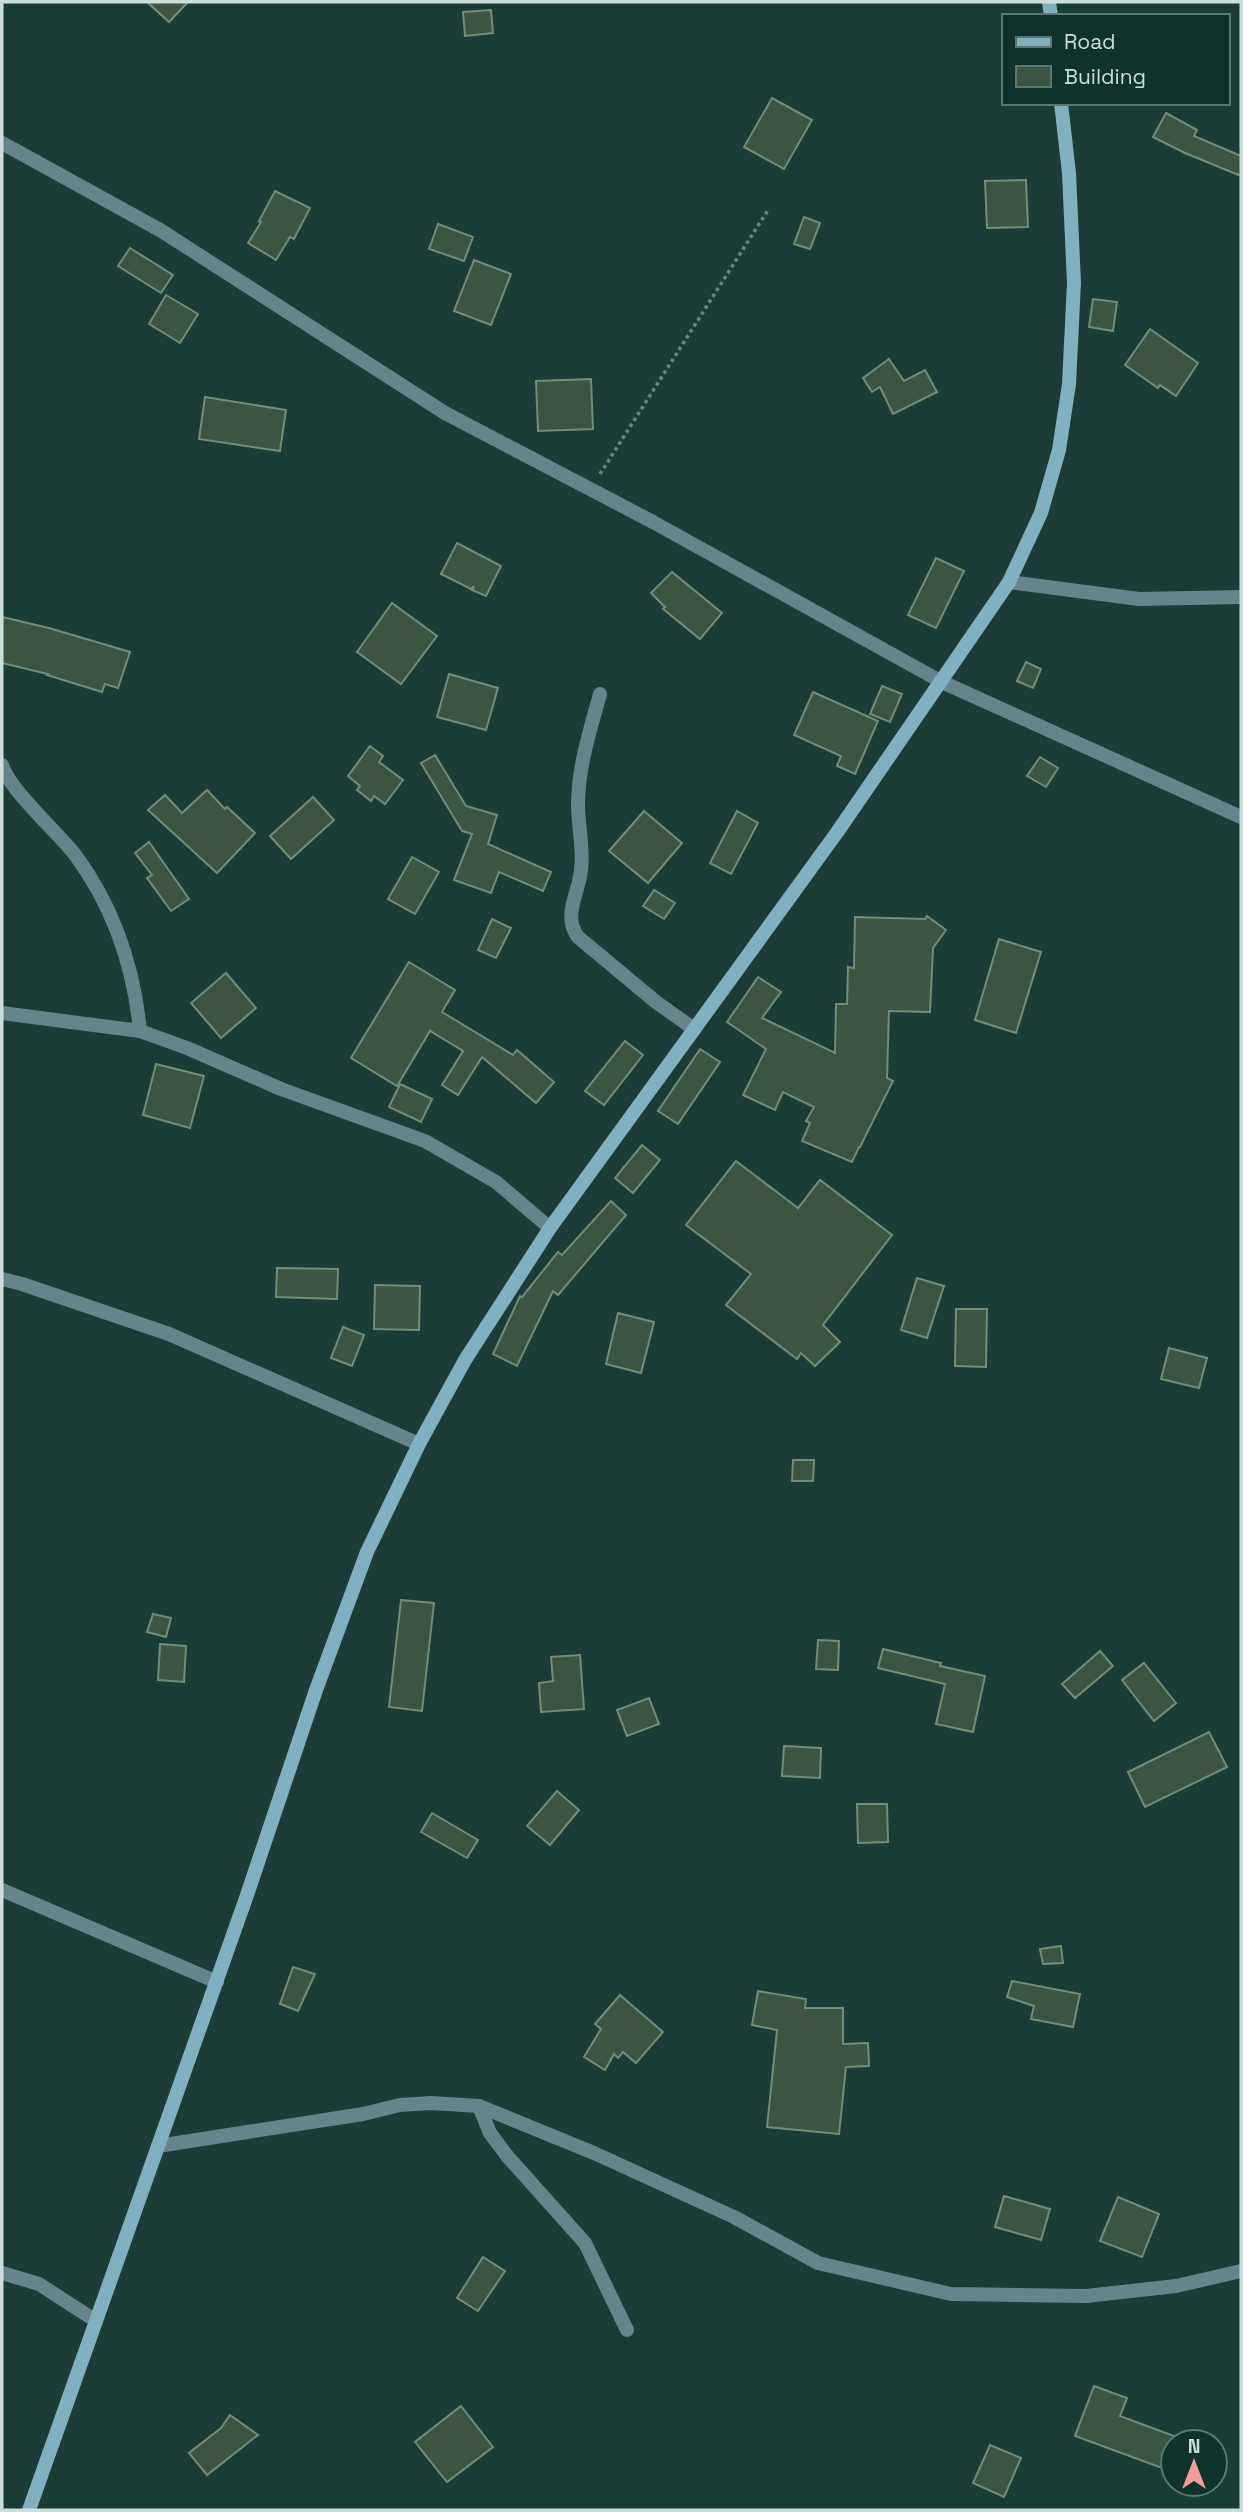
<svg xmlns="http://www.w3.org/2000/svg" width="1243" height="2512" viewBox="0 0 1243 2512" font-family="'Space Grotesk',sans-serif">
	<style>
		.building { fill: #3e5442; stroke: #748c79; stroke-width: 2 }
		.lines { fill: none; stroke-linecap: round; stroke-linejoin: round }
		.path { stroke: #6b8580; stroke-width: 3.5; stroke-dasharray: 3.5 3.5; stroke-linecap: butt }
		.minor { stroke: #66848c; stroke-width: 14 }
		.secondary { stroke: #80b1be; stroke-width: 14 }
	</style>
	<rect width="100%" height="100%" fill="#1b3c37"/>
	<g class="building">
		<path d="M 147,2 L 188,2 L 169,22 Z"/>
		<path d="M 491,10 L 493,33 L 465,36 L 463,12 Z"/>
		<path d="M 772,98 L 812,120 L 784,169 L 744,147 Z"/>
		<path d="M 1166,113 L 1197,130 L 1194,136 L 1241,156 L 1241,176 L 1185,153 L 1153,137 Z"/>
		<path d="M 1026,180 L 1028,227 L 987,228 L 985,181 Z"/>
		<path d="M 275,191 L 310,208 L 294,239 L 290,237 L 276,260 L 248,243 L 261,222 L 259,221 Z"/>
		<path d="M 804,217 L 820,223 L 810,249 L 794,244 Z"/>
		<path d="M 438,224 L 473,237 L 464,261 L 429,249 Z"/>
		<path d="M 130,248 L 173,275 L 161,293 L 118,266 Z"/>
		<path d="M 474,260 L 511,274 L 491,325 L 454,311 Z"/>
		<path d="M 166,295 L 198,314 L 180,343 L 149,324 Z"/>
		<path d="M 1093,299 L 1117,302 L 1113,331 L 1089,327 Z"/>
		<path d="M 1150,329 L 1198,363 L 1176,396 L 1160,385 L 1158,388 L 1125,365 Z"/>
		<path d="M 889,359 L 904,381 L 925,370 L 937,392 L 893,414 L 880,387 L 872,392 L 863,378 Z"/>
		<path d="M 591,379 L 593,429 L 538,431 L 536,381 Z"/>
		<path d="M 205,397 L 286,410 L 280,451 L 199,439 Z"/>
		<path d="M 457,543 L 501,566 L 486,596 L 472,590 L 474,586 L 471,589 L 441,574 Z"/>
		<path d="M 936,558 L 964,571 L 936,628 L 908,615 Z"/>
		<path d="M 672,572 L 722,613 L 700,639 L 663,609 L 665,607 L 651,593 Z"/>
		<path d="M 392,603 L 437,636 L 401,684 L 357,652 Z"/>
		<path d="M 2,617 L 49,628 L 130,652 L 118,688 L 105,684 L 102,692 L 47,675 L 48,674 L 2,663 Z"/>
		<path d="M 1026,662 L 1041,669 L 1033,688 L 1017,681 Z"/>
		<path d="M 449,674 L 498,688 L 486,730 L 437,717 Z"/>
		<path d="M 882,686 L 902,694 L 890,722 L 870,714 Z"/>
		<path d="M 813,692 L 878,721 L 855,774 L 837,766 L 841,756 L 794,735 Z"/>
		<path d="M 370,746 L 383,756 L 379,762 L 403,780 L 385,804 L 374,796 L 371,801 L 357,790 L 360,786 L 348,776 Z"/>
		<path d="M 435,755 L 466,806 L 497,815 L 488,844 L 551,872 L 543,891 L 499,872 L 491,893 L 454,880 L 472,834 L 462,831 L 421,763 Z"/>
		<path d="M 1040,757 L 1058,768 L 1046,787 L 1027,776 Z"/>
		<path d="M 207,790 L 225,809 L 227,807 L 255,833 L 217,873 L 148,810 L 165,795 L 182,813 Z"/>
		<path d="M 313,797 L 334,820 L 291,859 L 270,836 Z"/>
		<path d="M 644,811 L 682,843 L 648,883 L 609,851 Z"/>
		<path d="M 737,811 L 758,823 L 731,874 L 710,863 Z"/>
		<path d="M 149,842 L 189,899 L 171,911 L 147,878 L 152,875 L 135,853 Z"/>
		<path d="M 412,857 L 439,872 L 415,914 L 388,899 Z"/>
		<path d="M 654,890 L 675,903 L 664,919 L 643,906 Z"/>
		<path d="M 927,916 L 946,930 L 933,948 L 930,1012 L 889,1011 L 887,1078 L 893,1081 L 860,1147 L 859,1147 L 852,1162 L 802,1141 L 810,1123 L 806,1121 L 814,1107 L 783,1092 L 775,1110 L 743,1095 L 766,1049 L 727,1022 L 758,977 L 781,992 L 762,1018 L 835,1053 L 836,1004 L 847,1004 L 848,967 L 854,968 L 855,917 L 925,919 Z"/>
		<path d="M 492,919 L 511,928 L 496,958 L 478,950 Z"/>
		<path d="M 999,939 L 1041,952 L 1016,1033 L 975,1020 Z"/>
		<path d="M 409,962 L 455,990 L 442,1012 L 513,1055 L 517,1050 L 554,1082 L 536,1103 L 482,1057 L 458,1095 L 442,1085 L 463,1051 L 430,1031 L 397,1086 L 351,1058 Z"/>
		<path d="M 226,973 L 256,1008 L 221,1038 L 191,1003 Z"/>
		<path d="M 625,1041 L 643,1055 L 604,1105 L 585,1091 Z"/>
		<path d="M 700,1049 L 720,1062 L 678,1124 L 658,1111 Z"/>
		<path d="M 156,1064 L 204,1076 L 190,1128 L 143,1115 Z"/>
		<path d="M 400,1084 L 432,1099 L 421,1122 L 389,1107 Z"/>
		<path d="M 642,1145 L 660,1160 L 633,1193 L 615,1178 Z"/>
		<path d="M 736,1161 L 798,1208 L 820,1180 L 892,1235 L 823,1325 L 840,1342 L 815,1366 L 801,1353 L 797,1359 L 726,1305 L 751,1274 L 686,1225 Z"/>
		<path d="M 611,1201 L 626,1215 L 558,1295 L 553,1291 L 517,1366 L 493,1354 L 520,1296 L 522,1297 L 558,1252 L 562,1255 Z"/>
		<path d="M 277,1268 L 338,1269 L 337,1299 L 276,1297 Z"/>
		<path d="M 917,1278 L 944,1286 L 927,1338 L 901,1330 Z"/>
		<path d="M 375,1285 L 420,1286 L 419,1330 L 374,1329 Z"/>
		<path d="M 956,1309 L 987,1309 L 986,1367 L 955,1366 Z"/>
		<path d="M 618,1313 L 654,1322 L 641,1373 L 606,1364 Z"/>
		<path d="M 343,1327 L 364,1335 L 352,1366 L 331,1358 Z"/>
		<path d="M 1169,1348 L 1207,1358 L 1199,1388 L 1161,1379 Z"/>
		<path d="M 793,1460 L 814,1460 L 813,1481 L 792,1481 Z"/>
		<path d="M 401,1600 L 434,1603 L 422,1711 L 389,1707 Z"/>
		<path d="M 153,1614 L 171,1618 L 166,1637 L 147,1632 Z"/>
		<path d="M 818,1640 L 839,1641 L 838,1670 L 816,1669 Z"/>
		<path d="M 160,1644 L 186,1646 L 184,1682 L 158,1680 Z"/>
		<path d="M 883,1649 L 941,1663 L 940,1666 L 985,1676 L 973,1732 L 936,1724 L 945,1684 L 878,1668 Z"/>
		<path d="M 1100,1651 L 1113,1666 L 1075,1698 L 1062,1684 Z"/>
		<path d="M 580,1655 L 584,1709 L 541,1712 L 539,1683 L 553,1681 L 551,1657 Z"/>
		<path d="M 1144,1663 L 1176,1703 L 1154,1721 L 1122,1680 Z"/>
		<path d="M 649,1698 L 659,1724 L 627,1736 L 617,1710 Z"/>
		<path d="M 1209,1732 L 1227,1767 L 1145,1807 L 1128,1772 Z"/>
		<path d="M 784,1746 L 821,1748 L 820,1778 L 782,1776 Z"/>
		<path d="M 557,1791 L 579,1810 L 550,1845 L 527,1826 Z"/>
		<path d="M 857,1804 L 887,1804 L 888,1842 L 858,1843 Z"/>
		<path d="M 432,1813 L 478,1840 L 467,1858 L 421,1832 Z"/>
		<path d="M 1061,1946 L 1063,1963 L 1043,1964 L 1040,1949 Z"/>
		<path d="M 293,1967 L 315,1974 L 298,2011 L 280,2004 Z"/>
		<path d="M 1012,1981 L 1080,1994 L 1073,2027 L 1031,2019 L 1034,2006 L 1007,1997 Z"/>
		<path d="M 758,1991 L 806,1999 L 805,2008 L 843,2008 L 843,2044 L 868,2043 L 869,2066 L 846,2067 L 839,2134 L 767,2127 L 777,2030 L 752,2025 Z"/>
		<path d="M 620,1995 L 663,2032 L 636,2063 L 623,2052 L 618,2058 L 614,2054 L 605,2070 L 584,2057 L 601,2029 L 595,2024 Z"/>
		<path d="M 1004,2196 L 1050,2209 L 1041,2240 L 995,2227 Z"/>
		<path d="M 1118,2197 L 1159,2214 L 1142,2257 L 1100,2241 Z"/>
		<path d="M 483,2257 L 505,2271 L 478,2311 L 457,2298 Z"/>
		<path d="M 1094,2386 L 1127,2398 L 1120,2416 L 1174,2436 L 1162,2468 L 1075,2436 Z"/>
		<path d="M 461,2406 L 493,2447 L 447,2482 L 415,2442 Z"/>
		<path d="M 230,2415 L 258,2435 L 207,2475 L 189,2453 L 221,2428 Z"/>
		<path d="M 990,2445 L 1021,2458 L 1004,2497 L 973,2483 Z"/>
	</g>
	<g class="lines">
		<path class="path" d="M 600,474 L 768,210"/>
		<g class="minor">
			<path d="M 2,143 L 160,230 L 445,413 L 653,522 L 942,682 L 1241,817"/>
			<path d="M 1009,582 L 1139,599 L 1241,597"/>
			<path d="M 600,694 C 590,731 578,767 578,805 C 578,826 584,849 581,870 C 579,893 562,916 578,937 L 656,1002 L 694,1029"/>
			<path d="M 2,765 C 10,791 58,832 76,856 C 114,908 134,968 140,1031"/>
			<path d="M 2,1013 L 140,1031 L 187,1048 L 281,1089 L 425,1141 L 496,1182 L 550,1228"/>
			<path d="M 2,1279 L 22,1284 L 169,1334 L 419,1444"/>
			<path d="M 2,1890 L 217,1982"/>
			<path d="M 479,2106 L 490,2133 L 508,2157 L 585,2243 L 627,2330"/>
			<path d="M 158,2146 L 363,2114 L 400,2105 L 431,2103 L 479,2106 L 594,2153 L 734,2217 L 818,2263 L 951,2294 L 1086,2296 L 1176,2286 L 1241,2271"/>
			<path d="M 2,2273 L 39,2284 L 96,2321"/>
		</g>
		<g class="secondary">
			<path d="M 1049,2 L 1051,16"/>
			<path d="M 29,2510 L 246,1898 L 316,1690 L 367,1552 L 419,1444 L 465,1360 L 550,1228 L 838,831 L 1009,582 L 1041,513 L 1059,450 L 1069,384 L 1074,283 L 1069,173 L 1061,103"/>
		</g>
	</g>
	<rect width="1243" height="2512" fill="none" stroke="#ccdeda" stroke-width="7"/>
	<rect x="1002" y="14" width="228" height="91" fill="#10322d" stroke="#5b7772" stroke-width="2"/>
	<rect x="1016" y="37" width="35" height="10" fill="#80b1be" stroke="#5b7772" stroke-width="2"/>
	<text x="1064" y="49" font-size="21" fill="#ccdeda">Road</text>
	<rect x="1016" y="66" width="35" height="21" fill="#3e5442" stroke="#5b7772" stroke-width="2"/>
	<text x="1064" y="84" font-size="21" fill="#ccdeda">Building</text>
	<g transform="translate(1194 2463)"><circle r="33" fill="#10322d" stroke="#5b7772" stroke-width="2"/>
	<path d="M0-5L12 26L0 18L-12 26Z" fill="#f59b9a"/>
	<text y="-10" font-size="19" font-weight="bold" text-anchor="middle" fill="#ccdeda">N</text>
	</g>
</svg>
